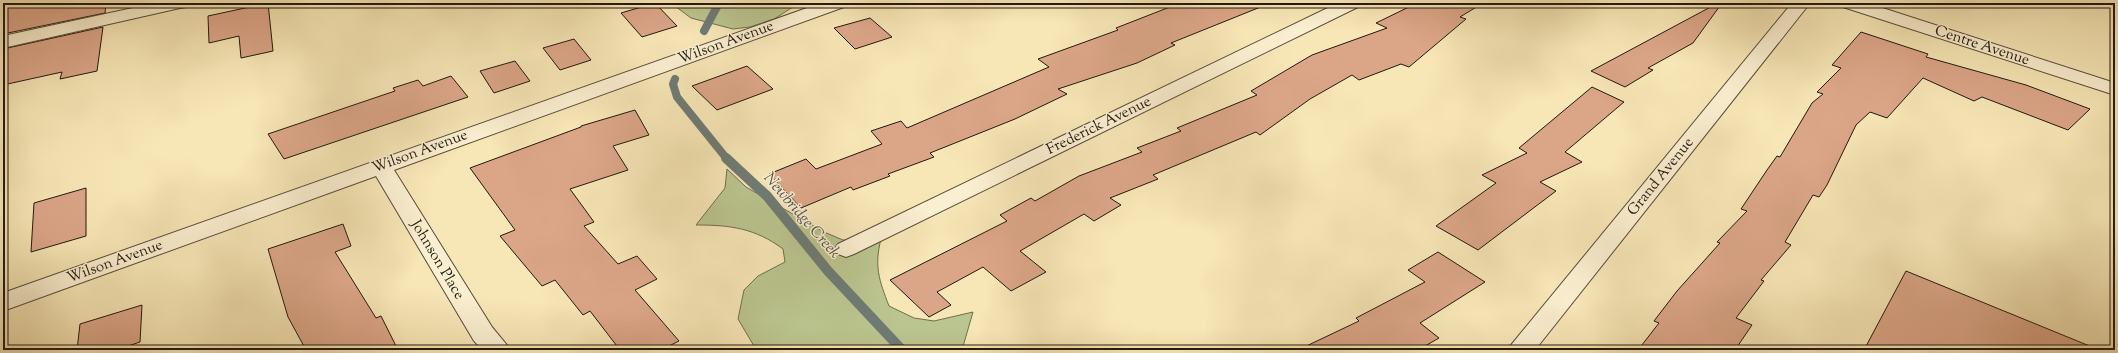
<svg xmlns="http://www.w3.org/2000/svg" width="2118" height="353" viewBox="0 0 2118 353" font-family="'Sorts Mill Goudy',serif">
	<style>
		.green { fill: #bbc58f; stroke: #6e6f4e }
		.lines { fill: none; stroke-linecap: round; stroke-linejoin: round }
		.stream-far1 { stroke: #6f7b75; stroke-width: 8 }
		.stream { stroke: #6f7b75; stroke-width: 10 }
		.building { fill: #dba688; stroke: #22190d }
		.minor-casing { stroke: #574c37; stroke-width: 2 }
		.tertiary-casing { stroke: #574c37; stroke-width: 2 }
		.minor { fill: #faefd0; fill-rule: evenodd }
		.tertiary { fill: #faefd0; fill-rule: evenodd }
		.labels { text-anchor: middle; dominant-baseline: central; stroke-width: 3; stroke-linejoin: round; paint-order: stroke }
		.street-label { font-size: 15px; fill: #22190d; stroke: #faefd0 }
		.water-label { font-size: 16px; font-style: italic; fill: #4f524a; stroke: #faefd0 }
	</style>
	<rect width="100%" height="100%" fill="#f7e6b6"/>
	<filter id="stains"><feTurbulence type="fractalNoise" baseFrequency=".005" numOctaves="4"/><feColorMatrix values="0 0 0 0 .2 0 0 0 0 .09 0 0 0 0 .02 0 0 0 .5 -.17"/></filter>
	<radialGradient id="worn" r=".72"><stop offset=".6" stop-color="#630" stop-opacity="0"/><stop offset="1" stop-color="#630" stop-opacity=".3"/></radialGradient>
	<g class="green">
		<path d="M 671,3 L 793,3 L 793,7 L 774,19 L 750,27 L 733,29 L 691,18 Z"/>
		<path d="M 727,169 L 746,187 L 824,232 L 843,240 L 881,239 C 874,266 879,280 889,306 L 914,318 L 934,321 L 973,312 L 962,350 L 759,350 L 754,346 L 738,319 L 744,290 L 758,276 L 785,262 L 783,249 C 755,228 730,225 696,225 L 725,188 Z"/>
	</g>
	<g class="lines">
		<g class="stream-far1">
			<path d="M 704,31 L 719,3"/>
			<path d="M 675,79 L 673,84 L 677,97 L 727,159"/>
		</g>
		<path class="stream" d="M 726,158 L 767,196 L 828,271 L 902,350"/>
	</g>
	<g class="building">
		<path d="M 3,3 L 106,3 L 105,13 L 3,34 Z"/>
		<path d="M 268,3 L 273,51 L 241,58 L 239,36 L 209,43 L 208,16 Z"/>
		<path d="M 655,3 L 677,26 L 642,37 L 621,13 Z"/>
		<path d="M 1180,3 L 1268,4 L 1171,43 L 1175,45 L 1137,63 L 1058,89 L 1067,94 L 1015,119 L 930,153 L 934,157 L 888,174 L 890,176 L 853,190 L 851,187 L 801,208 L 769,174 L 806,159 L 816,169 L 882,144 L 871,131 L 901,121 L 907,128 L 1049,67 L 1038,59 L 1118,30 L 1116,28 Z"/>
		<path d="M 1417,3 L 1483,3 L 1460,17 L 1466,19 L 1409,67 L 1401,64 L 1359,80 L 1352,75 L 1310,99 L 1260,135 L 1256,132 L 1153,175 L 1158,179 L 1110,198 L 1121,205 L 1094,221 L 1084,214 L 1020,251 L 1046,272 L 1011,291 L 983,267 L 937,292 L 951,305 L 929,317 L 890,280 L 1007,221 L 1000,215 L 1031,198 L 1035,201 L 1079,176 L 1142,152 L 1137,148 L 1181,131 L 1177,128 L 1257,95 L 1251,91 L 1312,55 L 1387,28 L 1376,23 Z"/>
		<path d="M 1718,3 L 1722,3 L 1693,43 L 1648,68 L 1653,70 L 1625,87 L 1591,71 Z"/>
		<path d="M 870,18 L 892,37 L 855,49 L 834,28 Z"/>
		<path d="M 103,27 L 97,71 L 60,79 L 62,72 L 3,85 L 3,49 Z"/>
		<path d="M 1861,32 L 1928,54 L 1926,57 L 2026,85 L 2090,109 L 2068,130 L 1982,97 L 1974,101 L 1923,78 L 1887,118 L 1870,112 L 1856,125 L 1827,185 L 1819,197 L 1813,195 L 1785,242 L 1791,245 L 1761,280 L 1764,281 L 1736,318 L 1752,325 L 1735,350 L 1638,350 L 1659,323 L 1654,321 L 1677,291 L 1720,243 L 1717,242 L 1747,211 L 1741,209 L 1767,170 L 1777,156 L 1780,157 L 1812,103 L 1823,94 L 1817,92 L 1841,68 L 1832,65 Z"/>
		<path d="M 574,39 L 591,60 L 560,70 L 543,48 Z"/>
		<path d="M 515,61 L 530,81 L 494,93 L 480,71 Z"/>
		<path d="M 747,66 L 773,89 L 717,110 L 692,86 Z"/>
		<path d="M 451,76 L 468,97 L 284,159 L 268,134 L 395,91 L 393,88 L 418,80 L 423,86 Z"/>
		<path d="M 1592,87 L 1624,102 L 1565,152 L 1582,162 L 1540,182 L 1556,191 L 1478,250 L 1436,226 L 1496,183 L 1482,175 L 1527,153 L 1519,148 Z"/>
		<path d="M 635,110 L 649,135 L 613,146 L 628,170 L 570,189 L 594,222 L 584,226 L 618,264 L 637,256 L 657,279 L 635,290 L 679,341 L 661,350 L 620,350 L 590,311 L 583,315 L 555,280 L 542,286 L 500,236 L 515,230 L 470,168 L 581,127 L 581,126 Z"/>
		<path d="M 86,188 L 86,236 L 31,252 L 34,203 Z"/>
		<path d="M 343,224 L 351,246 L 335,252 L 376,318 L 381,316 L 398,350 L 306,350 L 288,317 L 268,249 Z"/>
		<path d="M 1438,252 L 1485,282 L 1420,323 L 1439,338 L 1418,350 L 1298,350 L 1359,321 L 1356,318 L 1425,282 L 1408,270 Z"/>
		<path d="M 1906,271 L 2097,349 L 2097,350 L 1864,350 Z"/>
		<path d="M 142,305 L 140,342 L 116,350 L 77,350 L 80,324 Z"/>
	</g>
	<g class="lines">
		<defs>
			<g id="minor">
				<path d="M 156,3 L 189,3 L 186,7 L 180,8 L 3,48 L 3,36 Z"/>
				<path d="M 821,3 L 847,3 L 844,7 L 394,170 L 492,327 L 511,350 L 483,350 L 474,341 L 376,176 L 3,311 L 3,293 Z"/>
				<path d="M 1338,3 L 1361,3 L 1358,7 L 854,254 L 846,257 L 838,254 L 834,249 L 838,244 Z"/>
				<path d="M 1840,3 L 1867,3 L 2115,83 L 2115,95 L 1843,7 Z"/>
			</g>
			<path id="tertiary" d="M 1792,3 L 1810,3 L 1535,350 L 1507,350 Z"/>
		</defs>
		<use href="#minor" class="minor-casing"/>
		<use href="#tertiary" class="tertiary-casing"/>
		<use href="#minor" class="minor"/>
		<use href="#tertiary" class="tertiary"/>
	</g>
	<g class="labels">
		<g class="street-label">
			<text transform="translate(726 43) rotate(-20)">Wilson Avenue</text>
			<text transform="translate(1982 46) rotate(18)">Centre Avenue</text>
			<text transform="translate(1099 126) rotate(-26)">Frederick Avenue</text>
			<text transform="translate(420 152) rotate(-20)">Wilson Avenue</text>
			<text transform="translate(1661 177) rotate(-51)">Grand Avenue</text>
			<text transform="translate(437 260) rotate(59)">Johnson Place</text>
			<text transform="translate(115 262) rotate(-20)">Wilson Avenue</text>
		</g>
		<g class="water-label">
			<text transform="translate(801 216) rotate(49)">Newbridge Creek</text>
		</g>
	</g>
	<rect width="2118" height="353" fill="none" stroke="#f7e6b6" stroke-width="16"/>
	<rect x="4" y="4" width="2110" height="345" fill="none" stroke="#22190d" stroke-width="2"/>
	<rect x="8" y="8" width="2102" height="337" fill="none" stroke="#22190d"/>
	<rect width="100%" height="100%" filter="url(#stains)"/>
	<rect width="100%" height="100%" fill="url(#worn)"/>
</svg>
